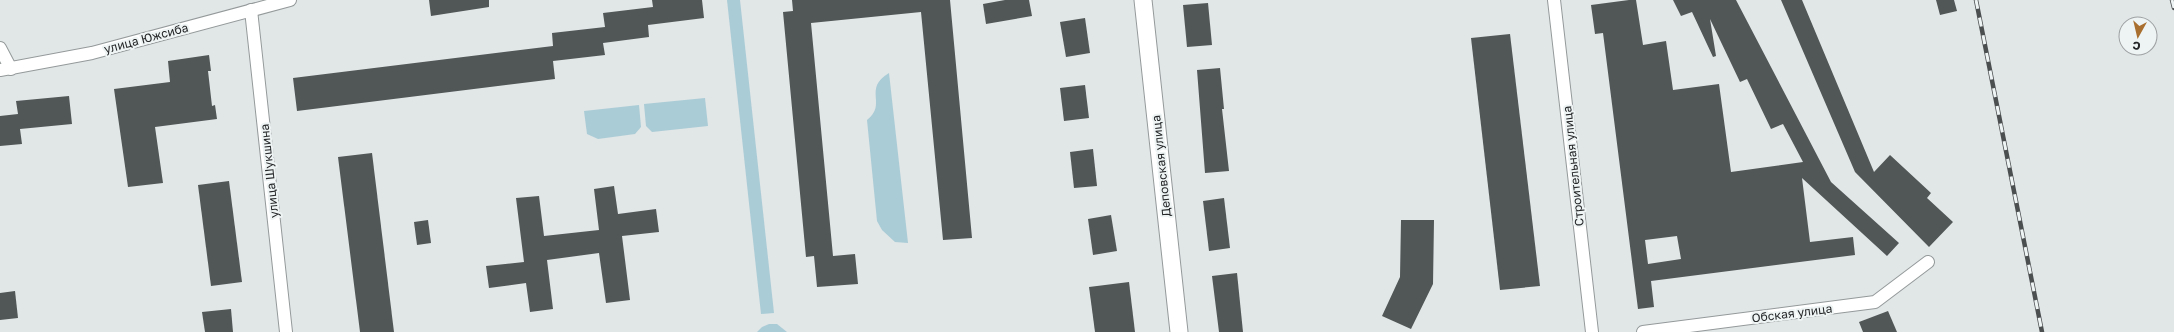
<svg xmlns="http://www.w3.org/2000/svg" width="2174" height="332" viewBox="0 0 2174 332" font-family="'Golos Text',sans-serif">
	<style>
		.green { fill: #aaccd6 }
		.building { fill: #515657; fill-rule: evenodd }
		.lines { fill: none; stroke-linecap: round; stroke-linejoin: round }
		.street-casing { stroke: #94999a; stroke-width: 14 }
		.secondary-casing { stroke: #94999a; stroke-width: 19 }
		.street { stroke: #fff; stroke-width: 12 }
		.secondary { stroke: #fff; stroke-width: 17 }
		.rail-casing { stroke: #4c4f50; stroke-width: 4.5 }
		.rail { stroke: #eef3f4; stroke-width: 3; stroke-dasharray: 9; stroke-linecap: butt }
		.labels { text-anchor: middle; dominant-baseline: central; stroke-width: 4; stroke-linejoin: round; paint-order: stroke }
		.street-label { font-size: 12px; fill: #252728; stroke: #eef3f4 }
	</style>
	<rect width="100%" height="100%" fill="#e1e6e7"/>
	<g class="green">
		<path d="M 727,0 L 740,0 L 774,313 L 761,314 Z"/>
		<path d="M 889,73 L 908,243 L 895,242 L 882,230 L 877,221 L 867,120 C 888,104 862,89 889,73 Z"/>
		<path d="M 705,98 L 708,126 L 652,132 L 646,126 L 644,104 Z"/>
		<path d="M 639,105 L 641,127 L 635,134 L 598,139 L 587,134 L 584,111 Z"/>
		<path d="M 769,324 L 777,324 L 787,332 L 757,332 L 762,327 Z"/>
	</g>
	<g class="building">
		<path d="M 429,0 L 489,0 L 489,7 L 431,16 Z"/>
		<path d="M 652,0 L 702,0 L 704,18 L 648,25 L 649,37 L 603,43 L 605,55 L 553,61 L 555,79 L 297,111 L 293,78 L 553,46 L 552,33 L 605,27 L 603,13 L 653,7 Z"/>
		<path d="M 792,0 L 950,0 L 972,238 L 943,240 L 921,12 L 811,23 L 833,256 L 855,254 L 858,284 L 817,287 L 814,256 L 806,257 L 783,12 L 793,11 Z"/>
		<path d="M 1005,0 L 1029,0 L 1032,16 L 986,24 L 983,4 Z"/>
		<path d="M 1629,0 L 1636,0 L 1643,45 L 1666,41 L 1673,90 L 1719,84 L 1731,172 L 1803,162 L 1783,124 L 1771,129 L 1747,79 L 1740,82 L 1710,19 L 1716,56 L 1713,57 L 1692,12 L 1681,16 L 1673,0 L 1736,0 L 1831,182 L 1899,243 L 1887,256 L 1802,178 L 1810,242 L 1853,237 L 1855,255 L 1651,281 L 1654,307 L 1638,309 L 1603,33 L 1595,34 L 1591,5 ZM 1677,236 L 1681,259 L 1648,264 L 1645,240 Z"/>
		<path d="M 1781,0 L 1802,0 L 1874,172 L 1890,155 L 1931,193 L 1927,198 L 1953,222 L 1929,247 L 1855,172 Z"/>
		<path d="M 1936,0 L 1954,0 L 1957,11 L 1940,15 Z"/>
		<path d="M 1208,3 L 1212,45 L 1187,47 L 1183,5 Z"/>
		<path d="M 1085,18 L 1090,53 L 1066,57 L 1060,22 Z"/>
		<path d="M 1510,34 L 1540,286 L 1500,290 L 1471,38 Z"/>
		<path d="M 209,55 L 211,71 L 208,71 L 212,106 L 215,105 L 217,119 L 155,127 L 163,183 L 128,187 L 114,89 L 170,82 L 168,61 Z"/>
		<path d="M 1220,68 L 1224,109 L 1222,109 L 1229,171 L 1205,173 L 1197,70 Z"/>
		<path d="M 1085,85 L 1089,118 L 1064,121 L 1060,88 Z"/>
		<path d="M 69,96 L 72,124 L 20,129 L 22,144 L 0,146 L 0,116 L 18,114 L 16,101 Z"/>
		<path d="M 1093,149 L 1097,186 L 1074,188 L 1070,152 Z"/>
		<path d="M 372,153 L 394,332 L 360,332 L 338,157 Z"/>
		<path d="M 229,181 L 242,282 L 211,286 L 198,185 Z"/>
		<path d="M 614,186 L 618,214 L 656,209 L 659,232 L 622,236 L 630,300 L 606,303 L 599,253 L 547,260 L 553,309 L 530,312 L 526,283 L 489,288 L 486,266 L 524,262 L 516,198 L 539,196 L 544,236 L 599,230 L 594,189 Z"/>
		<path d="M 1224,198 L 1230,248 L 1209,251 L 1203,201 Z"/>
		<path d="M 1111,215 L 1117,251 L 1093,255 L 1088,219 Z"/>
		<path d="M 428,220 L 431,243 L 417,245 L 414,222 Z"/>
		<path d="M 1401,220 L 1434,220 L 1433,284 L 1411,329 L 1382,316 L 1400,277 Z"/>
		<path d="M 1237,273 L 1243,332 L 1219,332 L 1212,276 Z"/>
		<path d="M 1129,282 L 1135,332 L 1095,332 L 1089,287 Z"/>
		<path d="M 15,291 L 18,318 L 0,320 L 0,293 Z"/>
		<path d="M 231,309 L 233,332 L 205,332 L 202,312 Z"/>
		<path d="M 1888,311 L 1897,332 L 1863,332 L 1859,322 Z"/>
	</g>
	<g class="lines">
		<defs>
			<g id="street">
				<path d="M 1554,0 L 1592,332"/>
				<path d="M 251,10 L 286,332"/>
				<path d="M 0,48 L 11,69"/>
				<path d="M 0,70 L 92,53 L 290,0"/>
				<path d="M 1643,332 L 1875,302 L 1928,262"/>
			</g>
			<path id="secondary" d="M 1143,0 L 1179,332"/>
		</defs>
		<use href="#street" class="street-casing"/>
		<use href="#secondary" class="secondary-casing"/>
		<use href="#street" class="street"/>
		<use href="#secondary" class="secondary"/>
		<defs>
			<g id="rail">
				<path d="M 1976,0 L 2042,332"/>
				<path d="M 2172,0 L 2174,8"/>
			</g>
		</defs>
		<use href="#rail" class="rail-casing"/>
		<use href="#rail" class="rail"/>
	</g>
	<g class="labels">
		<g class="street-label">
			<text transform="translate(146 38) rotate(-15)">улица Южсиба</text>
			<text transform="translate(1161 166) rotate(-96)">Деповская улица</text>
			<text transform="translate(1573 166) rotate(-96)">Строительная улица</text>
			<text transform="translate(269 171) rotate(-96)">улица Шукшина</text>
			<text transform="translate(1792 313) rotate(-7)">Обская улица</text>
		</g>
	</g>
	<g transform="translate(2138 36) rotate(188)"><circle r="19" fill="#eef3f4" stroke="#9ea1a2"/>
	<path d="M0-3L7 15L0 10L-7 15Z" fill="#a96f2e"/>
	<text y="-6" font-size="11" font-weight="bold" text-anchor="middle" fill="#252728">С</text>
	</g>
</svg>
